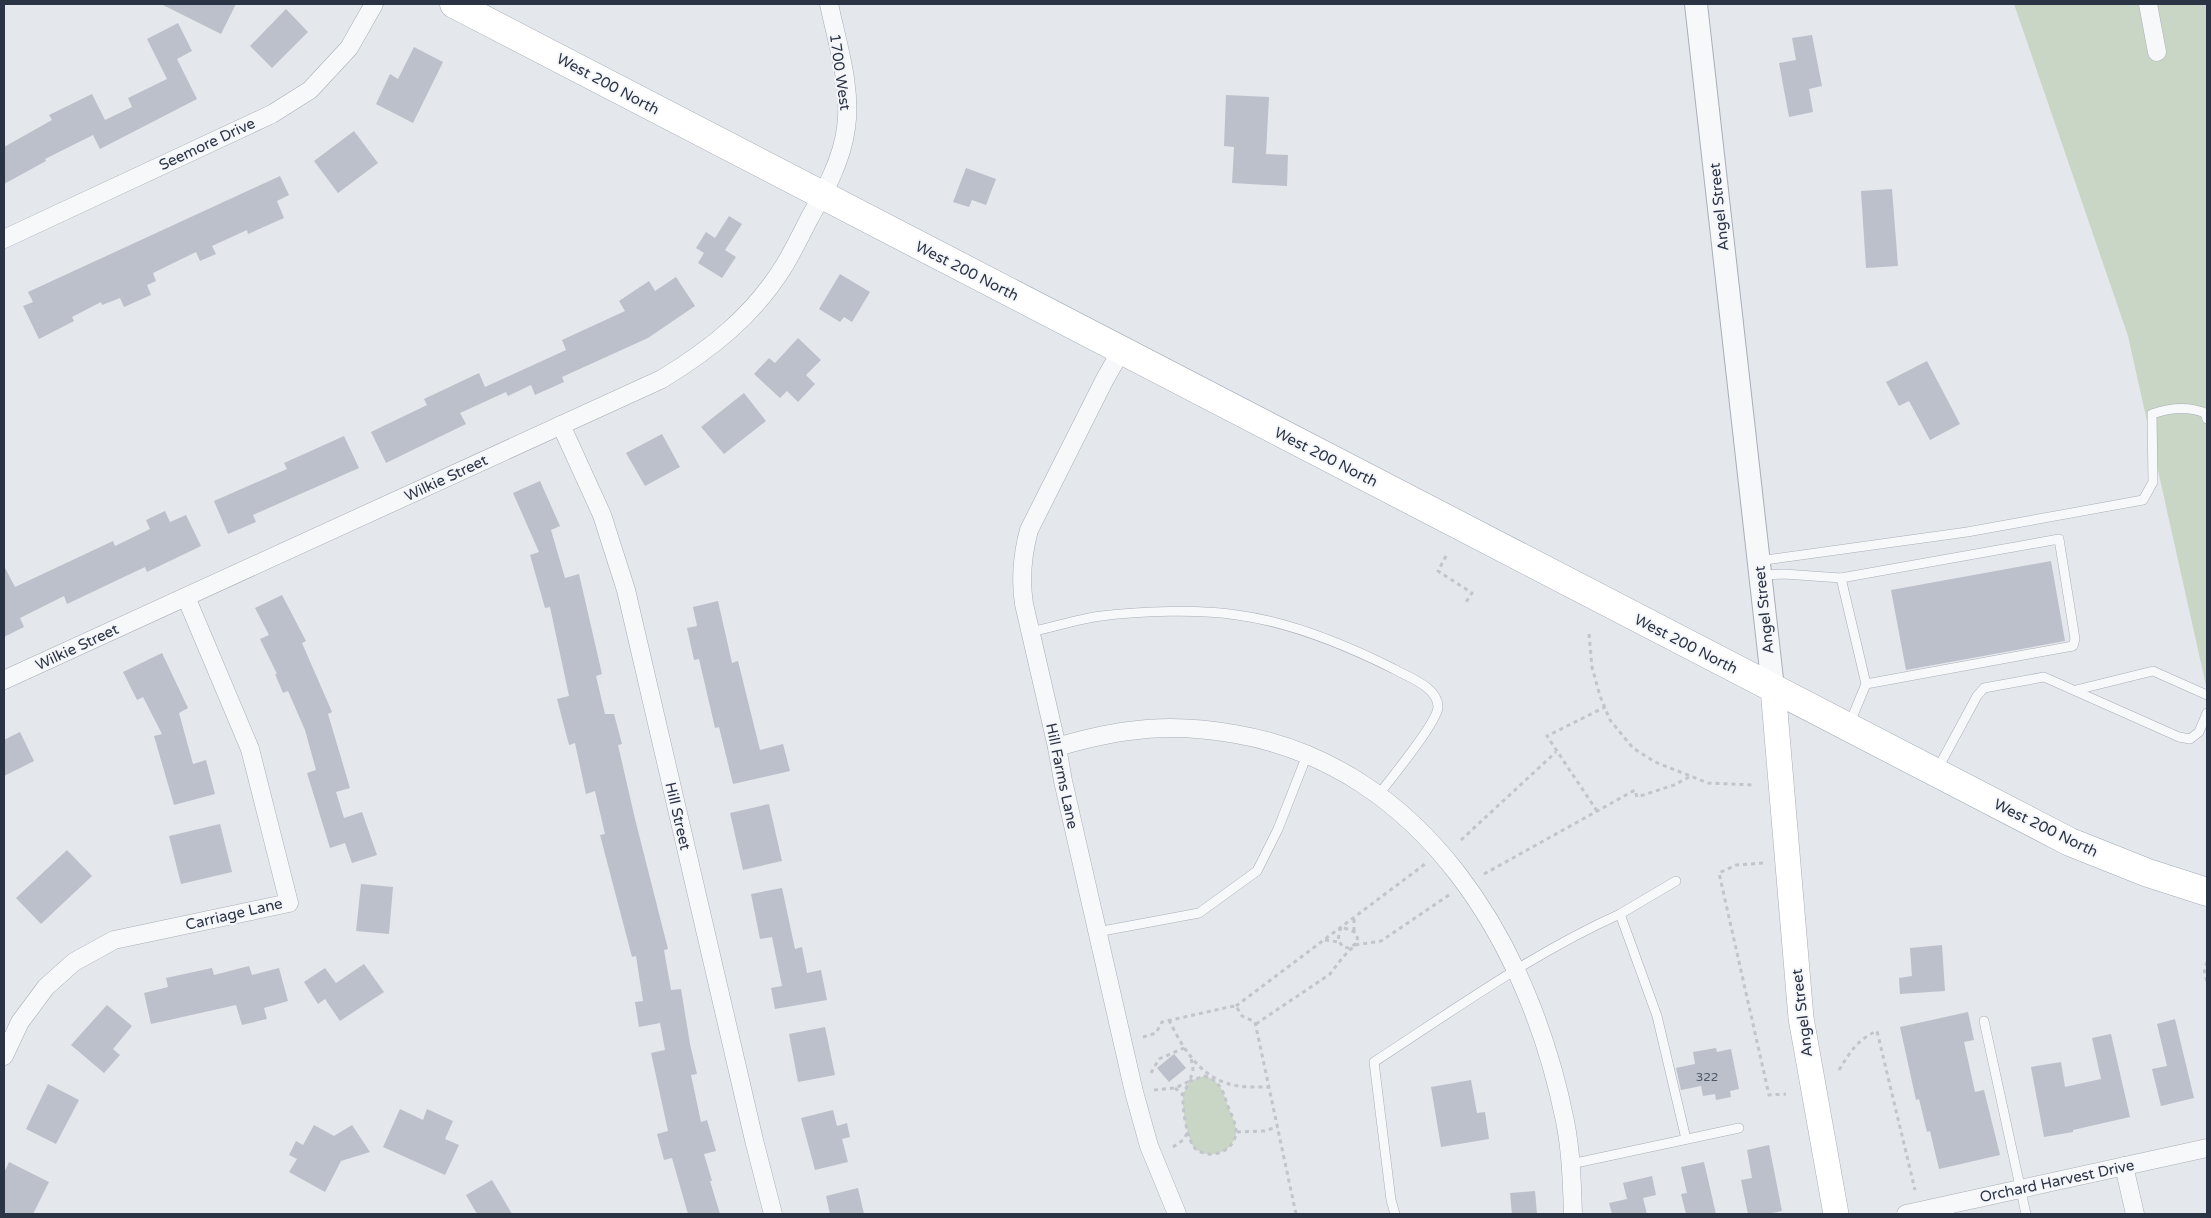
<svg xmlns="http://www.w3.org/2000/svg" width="2211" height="1218" viewBox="0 0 2211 1218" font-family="'Varela Round',sans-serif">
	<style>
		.green { fill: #c9d6c5 }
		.building { fill: #bbc0ca }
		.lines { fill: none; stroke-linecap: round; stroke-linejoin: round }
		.service-casing { stroke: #a9aeb7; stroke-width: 10 }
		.minor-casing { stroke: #a9aeb7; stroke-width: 19 }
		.tertiary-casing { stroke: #a9aeb7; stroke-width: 24 }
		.secondary-casing { stroke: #a9aeb7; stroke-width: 26 }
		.primary-casing { stroke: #a3abb8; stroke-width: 29 }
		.path { stroke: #c2c5cb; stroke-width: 3; stroke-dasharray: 4 4; stroke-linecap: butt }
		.service { stroke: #f7f8fa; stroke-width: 9 }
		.minor { stroke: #f7f8fa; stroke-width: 18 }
		.tertiary { stroke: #f7f8fa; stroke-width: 22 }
		.secondary { stroke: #fff; stroke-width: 25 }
		.primary { stroke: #fff; stroke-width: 28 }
		.labels { text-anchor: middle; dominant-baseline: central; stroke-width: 4; stroke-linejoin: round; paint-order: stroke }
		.number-label { font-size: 12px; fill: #4f5766 }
		.street-label { font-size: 15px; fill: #2b3445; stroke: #f4f6f9 }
	</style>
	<rect width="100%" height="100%" fill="#e4e7ec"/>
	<g class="green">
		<path d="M 2014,4 L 2207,4 L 2207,690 L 2128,336 Z"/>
		<path d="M 1204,1076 C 1219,1080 1223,1090 1227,1104 C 1230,1112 1237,1125 1236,1133 C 1234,1151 1212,1160 1197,1150 C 1187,1144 1182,1107 1183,1095 C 1184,1091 1188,1085 1190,1081 Z"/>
	</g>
	<g class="building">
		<path d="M 161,4 L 236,4 L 221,34 Z"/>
		<path d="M 286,9 L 308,32 L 272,68 L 250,46 Z"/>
		<path d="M 178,23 L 192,51 L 177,59 L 197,99 L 100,149 L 93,135 L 45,159 L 46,161 L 4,184 L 4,147 L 52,120 L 49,115 L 92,94 L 105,120 L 132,107 L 128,98 L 167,79 L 147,39 Z"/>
		<path d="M 1812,35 L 1822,86 L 1809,89 L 1813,112 L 1789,117 L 1779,63 L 1796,60 L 1792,38 Z"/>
		<path d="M 414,47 L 443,62 L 413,123 L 376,104 L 390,74 L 398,79 Z"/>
		<path d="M 1226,95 L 1269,97 L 1266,154 L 1288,155 L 1287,186 L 1232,183 L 1234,147 L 1224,146 Z"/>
		<path d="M 354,131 L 378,163 L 338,193 L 314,161 Z"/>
		<path d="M 966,168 L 996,179 L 986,205 L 972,200 L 969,207 L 953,202 Z"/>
		<path d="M 280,176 L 289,195 L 277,201 L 284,218 L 248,234 L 247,230 L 212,246 L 216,254 L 200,261 L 196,252 L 153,273 L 156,281 L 147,285 L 151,295 L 124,307 L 120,298 L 102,305 L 101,302 L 72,317 L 74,321 L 39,339 L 23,306 L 33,302 L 28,292 Z"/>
		<path d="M 1892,189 L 1898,266 L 1866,268 L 1861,191 Z"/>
		<path d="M 729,216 L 742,224 L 725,250 L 736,257 L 722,278 L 698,263 L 704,253 L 696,248 L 706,232 L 715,238 Z"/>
		<path d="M 840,274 L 870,292 L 852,322 L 844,317 L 840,322 L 819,309 Z"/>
		<path d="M 676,277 L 695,306 L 648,338 L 562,377 L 564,382 L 535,395 L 531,385 L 508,396 L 506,392 L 460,413 L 466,424 L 386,463 L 371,432 L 427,405 L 424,399 L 479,373 L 485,387 L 566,350 L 562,340 L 625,311 L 619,301 L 649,281 L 655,291 Z"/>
		<path d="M 798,338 L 821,360 L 806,375 L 815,384 L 798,402 L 787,391 L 780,398 L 754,374 L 769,358 L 775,363 Z"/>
		<path d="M 1927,361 L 1960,424 L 1930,440 L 1909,401 L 1899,406 L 1886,382 Z"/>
		<path d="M 744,393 L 766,421 L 724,454 L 701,427 Z"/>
		<path d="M 662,434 L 680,467 L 645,486 L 626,453 Z"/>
		<path d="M 344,436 L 359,468 L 253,515 L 256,522 L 228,534 L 214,501 L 287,469 L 284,463 Z"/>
		<path d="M 540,481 L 560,526 L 551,530 L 565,578 L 579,574 L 602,674 L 596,676 L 605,714 L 614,714 L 622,744 L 618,745 L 635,819 L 668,949 L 664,950 L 671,990 L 681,989 L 690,1044 L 697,1074 L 691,1075 L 701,1122 L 707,1120 L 716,1151 L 704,1154 L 712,1181 L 710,1181 L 720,1214 L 688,1214 L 672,1158 L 664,1160 L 657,1134 L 668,1131 L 651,1053 L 665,1050 L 660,1023 L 639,1027 L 635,1002 L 643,1001 L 636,956 L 632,957 L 600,835 L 605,834 L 595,791 L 586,794 L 575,743 L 569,745 L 557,699 L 569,696 L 550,607 L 545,608 L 530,555 L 539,552 L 513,493 Z"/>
		<path d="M 165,511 L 170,522 L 186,515 L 201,546 L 147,572 L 145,567 L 67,604 L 64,596 L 20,618 L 24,627 L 4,637 L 4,566 L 15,587 L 113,541 L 115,546 L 150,529 L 146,520 Z"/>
		<path d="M 2051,561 L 2065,641 L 1906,670 L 1891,590 Z"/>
		<path d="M 282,595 L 306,641 L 302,643 L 332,712 L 328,714 L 350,788 L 336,792 L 344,818 L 362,812 L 377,855 L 352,863 L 345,843 L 330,848 L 307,773 L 316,770 L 305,730 L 288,691 L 283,693 L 275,674 L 277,674 L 260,639 L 269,635 L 255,608 Z"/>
		<path d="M 718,601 L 732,663 L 738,661 L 760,750 L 783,744 L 790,771 L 733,784 L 719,727 L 715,728 L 699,659 L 694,660 L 687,628 L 697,626 L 693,607 Z"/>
		<path d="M 162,653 L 188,708 L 179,713 L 193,764 L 206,760 L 215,794 L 174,805 L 154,736 L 162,734 L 143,697 L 137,700 L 123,672 Z"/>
		<path d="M 20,732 L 34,761 L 4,776 L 4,740 Z"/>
		<path d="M 769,804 L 782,861 L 743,870 L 730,813 Z"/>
		<path d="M 220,824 L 232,872 L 181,884 L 169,836 Z"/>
		<path d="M 67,850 L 92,876 L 41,924 L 16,898 Z"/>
		<path d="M 361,884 L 393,887 L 389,934 L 356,931 Z"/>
		<path d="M 782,888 L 795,949 L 802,947 L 807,973 L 821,970 L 827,1000 L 775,1009 L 771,988 L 782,986 L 772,937 L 760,939 L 751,894 Z"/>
		<path d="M 1942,945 L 1945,991 L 1900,994 L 1899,978 L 1912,976 L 1910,948 Z"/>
		<path d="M 364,964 L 384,992 L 340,1021 L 325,999 L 318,1004 L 304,982 L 325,968 L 336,983 Z"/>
		<path d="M 249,966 L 252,975 L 279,968 L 288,1001 L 264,1008 L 267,1019 L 242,1025 L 236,1005 L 151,1024 L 144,993 L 168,987 L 166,978 L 212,968 L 214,975 Z"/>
		<path d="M 107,1005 L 132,1026 L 113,1049 L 120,1055 L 104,1073 L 71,1045 Z"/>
		<path d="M 1968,1012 L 1974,1040 L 1964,1042 L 1975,1092 L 1984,1090 L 2000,1155 L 1939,1169 L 1930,1131 L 1927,1132 L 1919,1099 L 1916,1100 L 1900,1027 Z"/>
		<path d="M 2175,1019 L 2194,1098 L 2161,1106 L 2152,1069 L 2167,1066 L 2157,1024 Z"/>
		<path d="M 825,1027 L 835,1075 L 798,1082 L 789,1034 Z"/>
		<path d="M 2111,1034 L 2130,1117 L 2073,1130 L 2073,1132 L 2044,1137 L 2031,1067 L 2061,1062 L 2065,1087 L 2101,1079 L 2092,1038 Z"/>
		<path d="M 1716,1048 L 1717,1052 L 1731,1049 L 1739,1089 L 1730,1091 L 1731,1097 L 1716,1100 L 1715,1094 L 1703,1096 L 1701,1086 L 1681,1090 L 1676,1068 L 1695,1064 L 1693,1052 Z"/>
		<path d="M 1174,1054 L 1186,1068 L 1169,1082 L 1157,1068 Z"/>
		<path d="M 1471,1080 L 1477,1113 L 1485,1112 L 1489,1139 L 1441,1147 L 1431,1087 Z"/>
		<path d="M 48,1084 L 79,1100 L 56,1144 L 26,1129 Z"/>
		<path d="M 400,1109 L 423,1120 L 427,1109 L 453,1121 L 445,1139 L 459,1145 L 445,1175 L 383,1147 Z"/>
		<path d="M 833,1110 L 837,1126 L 847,1123 L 850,1137 L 842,1139 L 848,1162 L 815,1170 L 801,1118 Z"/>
		<path d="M 314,1125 L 334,1136 L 352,1125 L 370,1152 L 341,1161 L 325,1192 L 289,1172 L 297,1159 L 289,1155 L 296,1141 L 303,1145 Z"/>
		<path d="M 1769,1145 L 1782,1211 L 1766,1214 L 1748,1214 L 1741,1180 L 1752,1178 L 1747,1150 Z"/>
		<path d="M 9,1162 L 49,1182 L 33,1214 L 4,1214 L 4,1173 Z"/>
		<path d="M 1704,1162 L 1716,1214 L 1686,1214 L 1681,1194 L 1687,1193 L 1681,1167 Z"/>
		<path d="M 1652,1176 L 1656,1195 L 1643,1198 L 1647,1214 L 1612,1214 L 1609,1203 L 1627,1199 L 1623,1183 Z"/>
		<path d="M 492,1180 L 512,1214 L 477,1214 L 466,1195 Z"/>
		<path d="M 858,1188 L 864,1214 L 830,1214 L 826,1196 Z"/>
		<path d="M 1535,1191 L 1537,1214 L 1512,1214 L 1510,1193 Z"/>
	</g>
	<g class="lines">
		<defs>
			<g id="service">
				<path d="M 1758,561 L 1967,532 L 2143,500 L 2153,482 L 2152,414 C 2169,408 2188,406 2205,413 L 2207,419"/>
				<path d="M 1761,575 L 1784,574 L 1841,578"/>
				<path d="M 1031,632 C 1054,627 1078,619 1101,616 C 1142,611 1197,609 1237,615 C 1290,622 1346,645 1394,669 C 1408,677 1438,687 1438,707 C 1438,721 1390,780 1379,794"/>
				<path d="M 2076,690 L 2153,671 L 2207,695"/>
				<path d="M 1849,725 L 1866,684 L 2073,646 L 2075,639 L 2059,539 L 1841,578 L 1866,684"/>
				<path d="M 1937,770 L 1977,696 L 1984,688 L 2044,677 L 2179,737 L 2190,739 L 2199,732 L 2207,713"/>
				<path d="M 1620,914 L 1676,881"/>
				<path d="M 1097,932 L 1199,913 L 1257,871 L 1278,829 L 1307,755"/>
				<path d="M 1984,1021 L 2026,1214"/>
				<path d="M 1571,1164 L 1739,1128"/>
				<path d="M 1395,1214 L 1391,1200 L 1374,1062 C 1454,1010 1533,953 1620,914 L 1657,1016 L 1686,1139"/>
			</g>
			<g id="minor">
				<path d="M 2148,4 L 2157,52"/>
				<path d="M 4,239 L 272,114 L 310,90 L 349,48 L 374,4"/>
				<path d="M 1121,351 L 1105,379 L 1029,530 C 1022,556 1020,578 1024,604 L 1057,747 L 1063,781 L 1134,1092 L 1149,1146 L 1177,1214"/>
				<path d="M 561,425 L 602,515 L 626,590 L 754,1140 L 773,1214"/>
				<path d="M 4,680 L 662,379 C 711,349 753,316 784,266 C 793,251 801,235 809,219 C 825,191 842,160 846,128 C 852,87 837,43 829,4"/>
				<path d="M 1057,747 C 1081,740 1105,734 1129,731 C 1163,726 1201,728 1235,734 C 1424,766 1530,946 1565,1121 C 1571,1151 1572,1183 1573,1214"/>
				<path d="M 4,1056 L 20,1022 L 46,987 L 74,962 L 114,940 L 289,903 L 250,749 L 186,597"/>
				<path d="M 2124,1166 L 2135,1214"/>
				<path d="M 1906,1214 L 2207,1148"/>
			</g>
			<path id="tertiary" d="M 1696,4 L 1773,688"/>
			<path id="secondary" d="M 1773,688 L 1801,1018 L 1836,1214"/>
			<path id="primary" d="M 454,4 L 2070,842 L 2148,873 L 2207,892"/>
		</defs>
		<use href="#service" class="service-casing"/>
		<use href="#minor" class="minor-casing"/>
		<use href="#tertiary" class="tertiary-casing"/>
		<use href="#secondary" class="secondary-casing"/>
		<use href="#primary" class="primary-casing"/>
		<g class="path">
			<path d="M 1446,556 L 1438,571 L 1472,593 L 1464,605"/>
			<path d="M 1589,634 L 1592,667 L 1600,696 L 1610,720 L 1633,748 L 1655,762 L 1708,783 L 1753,785"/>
			<path d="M 1597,811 L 1547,736 L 1605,707"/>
			<path d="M 1461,840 L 1556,752"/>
			<path d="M 1763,863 L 1736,865 L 1719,873 L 1769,1095 L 1786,1094"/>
			<path d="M 1484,874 L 1635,790 L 1637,797 L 1674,785 L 1689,777"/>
			<path d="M 1344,928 C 1353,931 1359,932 1357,943 L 1349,948 L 1343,947 L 1338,940 L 1340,929 Z"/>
			<path d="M 1354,931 L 1354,918"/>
			<path d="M 1325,940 L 1339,942"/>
			<path d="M 2207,962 L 2204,969 L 2207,982"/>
			<path d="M 1236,1006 L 1425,864"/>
			<path d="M 1169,1020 C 1181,1045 1198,1074 1226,1083 C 1239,1088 1255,1087 1269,1087"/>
			<path d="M 1256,1024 L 1330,974 L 1343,957 L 1355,945 L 1381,941 L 1449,895"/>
			<path d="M 1143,1037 L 1156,1033 L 1162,1022 L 1229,1007 L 1236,1006 L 1242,1016 L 1255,1022 L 1296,1214"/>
			<path d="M 1839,1070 C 1850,1052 1858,1039 1877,1031 L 1915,1190"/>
			<path d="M 1151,1073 L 1159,1059 L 1184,1048"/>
			<path d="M 1204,1076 C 1219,1080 1223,1090 1227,1104 C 1230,1112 1237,1125 1236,1133 C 1234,1151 1212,1160 1197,1150 C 1187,1144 1182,1107 1183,1095 C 1184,1091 1188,1085 1190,1081 Z"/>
			<path d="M 1175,1088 L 1183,1095"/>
			<path d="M 1154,1090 L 1175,1088 L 1190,1081 L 1193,1069 L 1191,1057"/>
			<path d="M 1237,1132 L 1264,1131 L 1277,1127"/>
			<path d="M 1173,1147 L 1183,1140 L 1188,1132"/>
		</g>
		<use href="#service" class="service"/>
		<use href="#minor" class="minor"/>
		<use href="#tertiary" class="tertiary"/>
		<use href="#secondary" class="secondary"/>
		<use href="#primary" class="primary"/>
	</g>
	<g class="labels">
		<g class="number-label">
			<text x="1707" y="1077">322</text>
		</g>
		<g class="street-label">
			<text transform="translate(840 72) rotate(82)">1700 West</text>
			<text transform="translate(608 84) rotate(28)">West 200 North</text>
			<text transform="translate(207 144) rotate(-25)">Seemore Drive</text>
			<text transform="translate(1719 207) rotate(-96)">Angel Street</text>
			<text transform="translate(967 271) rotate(27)">West 200 North</text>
			<text transform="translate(1326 457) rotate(27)">West 200 North</text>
			<text transform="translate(446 478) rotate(-25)">Wilkie Street</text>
			<text transform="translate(1764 610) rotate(-96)">Angel Street</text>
			<text transform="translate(1686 644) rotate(27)">West 200 North</text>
			<text transform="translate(77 647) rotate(-25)">Wilkie Street</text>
			<text transform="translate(1062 776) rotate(78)">Hill Farms Lane</text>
			<text transform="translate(678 816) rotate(77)">Hill Street</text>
			<text transform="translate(2046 828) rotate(26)">West 200 North</text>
			<text transform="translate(234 914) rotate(-13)">Carriage Lane</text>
			<text transform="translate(1802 1013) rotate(-97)">Angel Street</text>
			<text transform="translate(2057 1181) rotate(-12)">Orchard Harvest Drive</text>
		</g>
	</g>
	<rect width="2211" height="1218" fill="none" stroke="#2b3445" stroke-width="10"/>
</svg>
